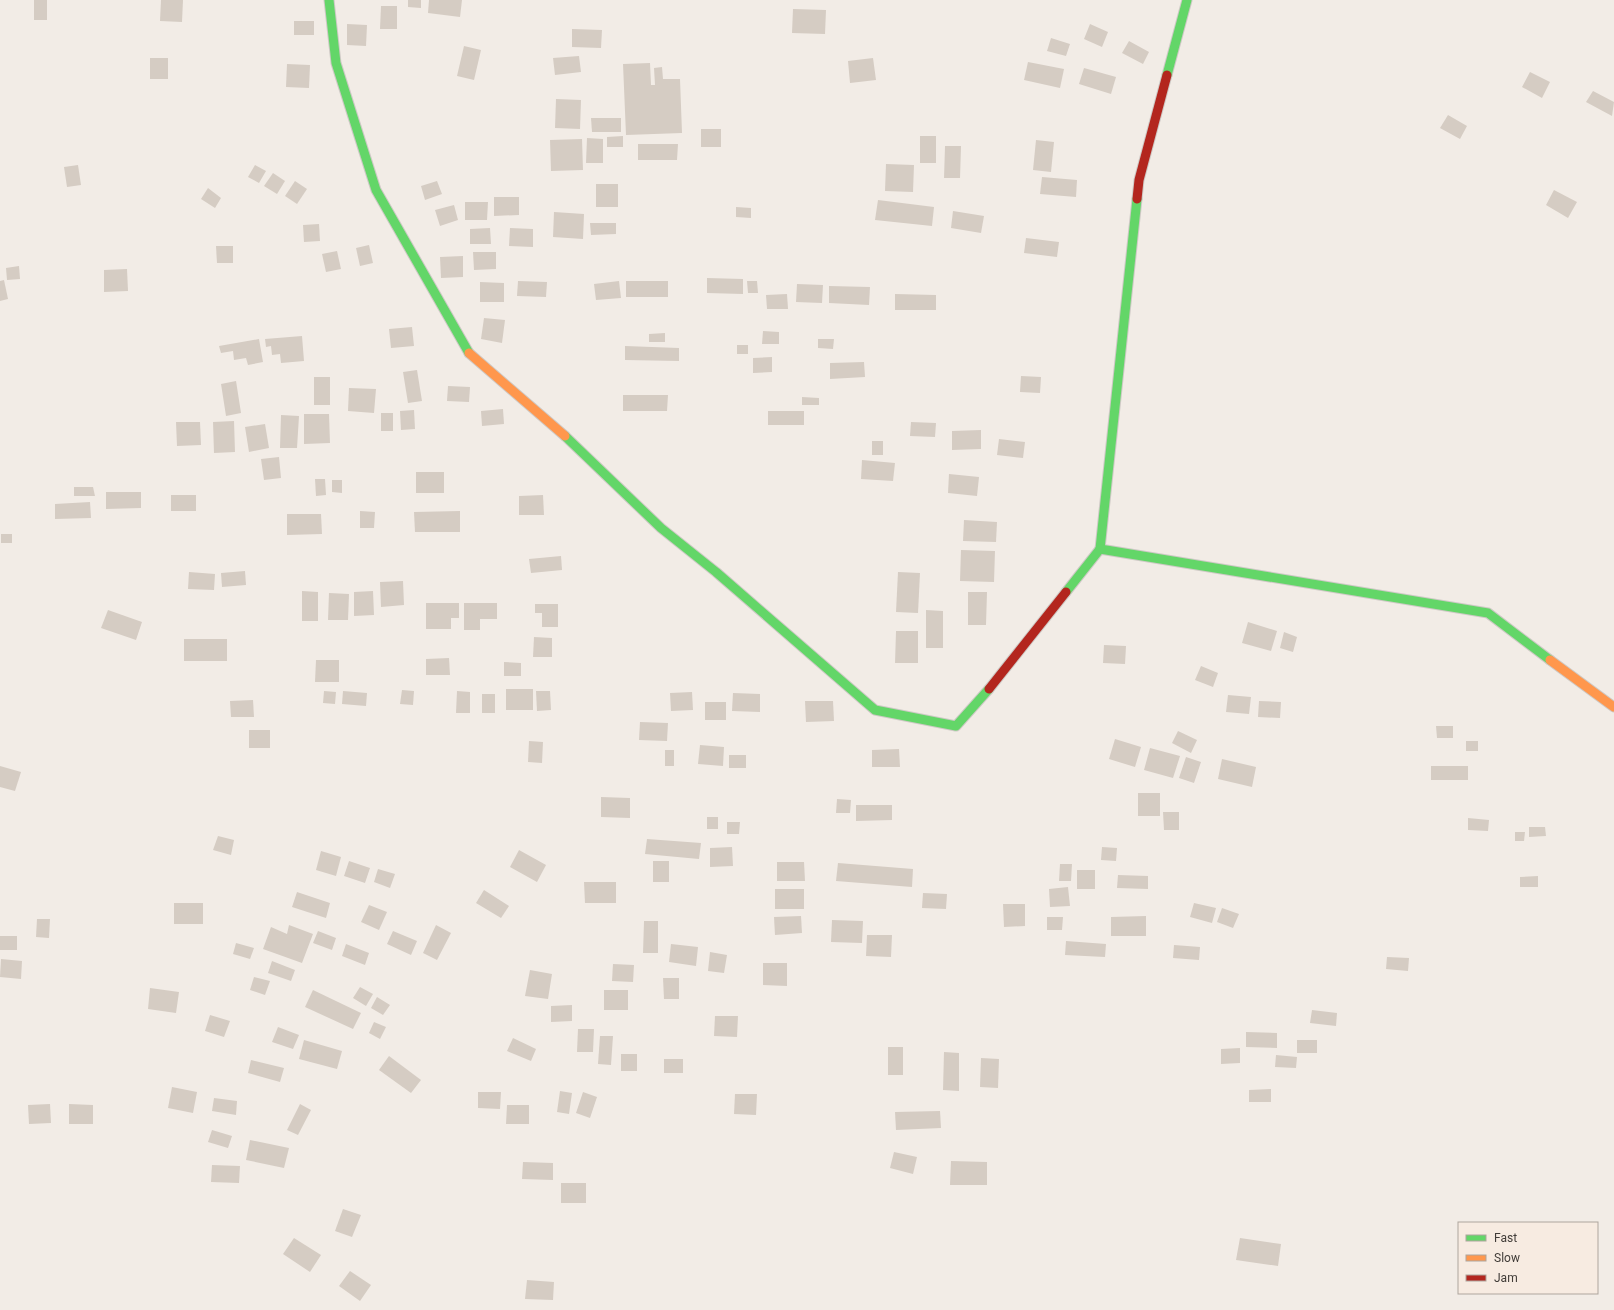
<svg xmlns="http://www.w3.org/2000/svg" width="1614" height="1310" viewBox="0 0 1614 1310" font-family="Roboto,sans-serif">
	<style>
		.building { fill: #d5ccc3 }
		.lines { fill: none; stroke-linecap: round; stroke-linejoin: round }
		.fast-casing { stroke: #cec9c5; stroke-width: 11 }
		.slow-casing { stroke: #cec9c5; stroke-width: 11 }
		.jam-casing { stroke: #cec9c5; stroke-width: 11 }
		.fast { stroke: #63d668; stroke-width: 9 }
		.slow { stroke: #ff974d; stroke-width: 9 }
		.jam { stroke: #b3261e; stroke-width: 9 }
	</style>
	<rect width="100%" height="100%" fill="#f2ece6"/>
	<g class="building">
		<rect x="34" y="0" width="13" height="20"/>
		<path d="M 161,0 L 183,0 L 182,22 L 160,21 Z"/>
		<path d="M 408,0 L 421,0 L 421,8 L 408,7 Z"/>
		<path d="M 429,0 L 462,0 L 460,17 L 428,13 Z"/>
		<path d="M 381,6 L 397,6 L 397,29 L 380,29 Z"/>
		<path d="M 793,9 L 826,10 L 825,34 L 792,33 Z"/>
		<rect x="294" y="21" width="20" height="14"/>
		<path d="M 347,24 L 367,25 L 366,46 L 347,45 Z"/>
		<path d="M 1090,24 L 1108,32 L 1102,47 L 1084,39 Z"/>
		<path d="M 572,29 L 602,30 L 601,48 L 572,47 Z"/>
		<path d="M 1051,38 L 1070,44 L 1066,56 L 1047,51 Z"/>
		<path d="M 1129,41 L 1149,52 L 1143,64 L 1122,53 Z"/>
		<path d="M 464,46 L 481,50 L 474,80 L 457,76 Z"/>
		<path d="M 579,56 L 581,72 L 555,75 L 553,58 Z"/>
		<rect x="150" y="58" width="18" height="21"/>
		<path d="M 873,58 L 876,80 L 850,83 L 848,61 Z"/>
		<path d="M 1028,62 L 1064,69 L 1060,88 L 1024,80 Z"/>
		<path d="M 650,63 L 651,85 L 655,85 L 654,68 L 662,67 L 663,79 L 680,79 L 682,133 L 626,135 L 623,64 Z"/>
		<path d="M 287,64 L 310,65 L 309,88 L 286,87 Z"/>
		<path d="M 1084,68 L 1116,77 L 1111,94 L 1079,84 Z"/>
		<path d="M 1530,72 L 1550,82 L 1542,98 L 1522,87 Z"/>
		<path d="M 1593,91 L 1614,102 L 1612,116 L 1586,102 Z"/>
		<path d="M 556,99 L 581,100 L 580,129 L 555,128 Z"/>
		<path d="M 1448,115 L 1467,126 L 1460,139 L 1440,128 Z"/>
		<path d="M 591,118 L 621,118 L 621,132 L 592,132 Z"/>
		<rect x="701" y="129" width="20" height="18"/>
		<path d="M 623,136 L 623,147 L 607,147 L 607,137 Z"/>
		<rect x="920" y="136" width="16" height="27"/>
		<path d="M 587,138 L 603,139 L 603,163 L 586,163 Z"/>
		<path d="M 582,139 L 583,170 L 551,171 L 550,140 Z"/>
		<path d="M 1036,140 L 1054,142 L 1051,172 L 1033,170 Z"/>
		<path d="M 638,144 L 678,144 L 677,160 L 638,160 Z"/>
		<path d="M 945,146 L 961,146 L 960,178 L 944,178 Z"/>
		<path d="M 886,164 L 914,165 L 913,192 L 885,191 Z"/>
		<path d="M 78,165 L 81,185 L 67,187 L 64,167 Z"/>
		<path d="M 255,165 L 266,171 L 259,183 L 248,177 Z"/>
		<path d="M 273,173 L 285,181 L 277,194 L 264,186 Z"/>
		<path d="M 1042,177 L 1077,180 L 1076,197 L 1040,194 Z"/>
		<path d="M 295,181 L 307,189 L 297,204 L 285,196 Z"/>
		<path d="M 437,181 L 442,194 L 425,200 L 421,186 Z"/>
		<rect x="596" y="184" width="22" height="23"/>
		<path d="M 208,188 L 221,198 L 215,208 L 201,199 Z"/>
		<path d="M 1554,190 L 1577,202 L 1568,218 L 1546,205 Z"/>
		<path d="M 494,197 L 519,197 L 519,215 L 494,216 Z"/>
		<path d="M 878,200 L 934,207 L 932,226 L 875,220 Z"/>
		<path d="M 465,202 L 488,202 L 487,220 L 465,220 Z"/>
		<path d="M 454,205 L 458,220 L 440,226 L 435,210 Z"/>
		<path d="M 736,207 L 751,208 L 751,218 L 736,217 Z"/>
		<path d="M 953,211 L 984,216 L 981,233 L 951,228 Z"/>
		<path d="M 554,212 L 584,214 L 583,239 L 553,237 Z"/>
		<path d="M 590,223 L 616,223 L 616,234 L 591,235 Z"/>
		<path d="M 319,224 L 320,241 L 304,242 L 303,225 Z"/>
		<path d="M 490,228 L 491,244 L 470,244 L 470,229 Z"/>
		<path d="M 510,228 L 533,229 L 533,247 L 509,246 Z"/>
		<path d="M 1026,238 L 1059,242 L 1057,257 L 1024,253 Z"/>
		<path d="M 369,245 L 373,263 L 360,266 L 356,248 Z"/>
		<path d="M 216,246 L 233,246 L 233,263 L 217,263 Z"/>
		<path d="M 337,251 L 341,269 L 326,272 L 322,254 Z"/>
		<path d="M 473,252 L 496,252 L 496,269 L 474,270 Z"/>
		<path d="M 463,256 L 463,277 L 441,278 L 440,257 Z"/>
		<path d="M 19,266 L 20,279 L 7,280 L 6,268 Z"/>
		<path d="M 127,269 L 128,291 L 104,292 L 104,270 Z"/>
		<path d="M 707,278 L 743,279 L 743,294 L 707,293 Z"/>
		<path d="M 4,280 L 8,299 L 0,301 L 0,281 Z"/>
		<path d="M 518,281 L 547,282 L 546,297 L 517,296 Z"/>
		<path d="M 619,281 L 621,298 L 596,300 L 594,284 Z"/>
		<rect x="626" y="281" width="42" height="16"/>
		<path d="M 747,281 L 757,281 L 758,293 L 748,293 Z"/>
		<path d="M 480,282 L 504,283 L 504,302 L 480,302 Z"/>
		<path d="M 797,284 L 823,285 L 822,303 L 796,302 Z"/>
		<path d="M 829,286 L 870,287 L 869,305 L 829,303 Z"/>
		<path d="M 787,294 L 788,309 L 767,309 L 766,295 Z"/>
		<path d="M 895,294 L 936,295 L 936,310 L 895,310 Z"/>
		<path d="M 484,318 L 505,320 L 502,343 L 481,339 Z"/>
		<path d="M 412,327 L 414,346 L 391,348 L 389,329 Z"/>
		<path d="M 763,331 L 779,332 L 779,344 L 762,344 Z"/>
		<path d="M 665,333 L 665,342 L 649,342 L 649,334 Z"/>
		<path d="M 302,336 L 304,361 L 281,363 L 280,354 L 272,355 L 271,346 L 266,347 L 265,339 Z"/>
		<path d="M 259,339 L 263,362 L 248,365 L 246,358 L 234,360 L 233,351 L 221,353 L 219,346 Z"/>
		<path d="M 818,339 L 834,339 L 833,349 L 818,348 Z"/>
		<rect x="737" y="345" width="11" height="9"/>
		<path d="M 625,346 L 679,348 L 679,361 L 625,360 Z"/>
		<path d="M 772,357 L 772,372 L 753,373 L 753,358 Z"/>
		<path d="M 864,362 L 865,377 L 830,379 L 830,363 Z"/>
		<path d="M 417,370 L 422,401 L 408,403 L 403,372 Z"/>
		<path d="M 1021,376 L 1041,377 L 1040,393 L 1020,392 Z"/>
		<rect x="314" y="377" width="16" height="28"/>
		<path d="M 236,381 L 241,413 L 226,416 L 221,384 Z"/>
		<path d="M 448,386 L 470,387 L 469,402 L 447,401 Z"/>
		<path d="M 349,388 L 376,389 L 374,413 L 348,411 Z"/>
		<path d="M 623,395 L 668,395 L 667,411 L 623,411 Z"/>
		<path d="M 802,397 L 819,398 L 819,405 L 802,405 Z"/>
		<path d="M 503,409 L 504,424 L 482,426 L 481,411 Z"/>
		<path d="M 414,410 L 415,429 L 401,430 L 400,411 Z"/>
		<rect x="768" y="411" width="36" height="14"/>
		<rect x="381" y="413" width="12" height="18"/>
		<path d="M 304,414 L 329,414 L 330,443 L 304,444 Z"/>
		<path d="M 281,415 L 299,416 L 297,448 L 280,448 Z"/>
		<path d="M 234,421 L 235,452 L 214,453 L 213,422 Z"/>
		<path d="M 176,422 L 200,422 L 201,445 L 177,446 Z"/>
		<path d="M 911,422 L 936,423 L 935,437 L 910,436 Z"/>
		<path d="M 265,424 L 269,448 L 249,452 L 245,427 Z"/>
		<path d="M 981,430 L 981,449 L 952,450 L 952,431 Z"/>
		<path d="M 999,439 L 1025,442 L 1023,458 L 997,455 Z"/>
		<rect x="872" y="441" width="11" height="14"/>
		<path d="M 279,457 L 281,478 L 264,480 L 261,459 Z"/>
		<path d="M 862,460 L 895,463 L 893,481 L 861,479 Z"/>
		<rect x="416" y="472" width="28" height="21"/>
		<path d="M 949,474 L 979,477 L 977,496 L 948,493 Z"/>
		<path d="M 315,479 L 325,479 L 326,495 L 316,496 Z"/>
		<path d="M 332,480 L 342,480 L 342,493 L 332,492 Z"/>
		<path d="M 74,487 L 93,487 L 95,496 L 74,496 Z"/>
		<path d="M 106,492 L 141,492 L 141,508 L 106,509 Z"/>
		<rect x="171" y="495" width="25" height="16"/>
		<path d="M 543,495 L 544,515 L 519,515 L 519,496 Z"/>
		<path d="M 90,502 L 91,518 L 55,519 L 55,504 Z"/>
		<path d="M 360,511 L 375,512 L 374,528 L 360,528 Z"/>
		<path d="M 460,511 L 460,532 L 415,532 L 414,512 Z"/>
		<path d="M 287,514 L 321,514 L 322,534 L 287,535 Z"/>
		<path d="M 964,520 L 997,522 L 996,542 L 963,541 Z"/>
		<rect x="1" y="534" width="11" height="9"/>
		<path d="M 961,550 L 995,551 L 994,582 L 960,581 Z"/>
		<path d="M 561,556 L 562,570 L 531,573 L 529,559 Z"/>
		<path d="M 245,571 L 246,585 L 222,587 L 221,573 Z"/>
		<path d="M 189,572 L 215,574 L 214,590 L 188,589 Z"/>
		<path d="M 898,572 L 920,573 L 918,613 L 896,612 Z"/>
		<path d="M 403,581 L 404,605 L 381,607 L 380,582 Z"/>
		<path d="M 302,591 L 318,592 L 318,621 L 302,621 Z"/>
		<path d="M 373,591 L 374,615 L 354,616 L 354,592 Z"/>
		<path d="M 968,592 L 987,592 L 986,625 L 968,625 Z"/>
		<path d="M 329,593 L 349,594 L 348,620 L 328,620 Z"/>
		<path d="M 426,603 L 459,603 L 459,618 L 451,618 L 451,629 L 426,629 Z"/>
		<path d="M 464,603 L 497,603 L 497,619 L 480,619 L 480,630 L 464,630 Z"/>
		<path d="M 535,604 L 558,604 L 558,627 L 542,627 L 542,613 L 535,613 Z"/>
		<path d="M 108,610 L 142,622 L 136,640 L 101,628 Z"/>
		<path d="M 926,610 L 943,611 L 943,648 L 926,648 Z"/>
		<path d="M 1248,622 L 1277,631 L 1271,651 L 1242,643 Z"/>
		<path d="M 896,631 L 918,631 L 918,663 L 895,663 Z"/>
		<path d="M 1284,632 L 1297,637 L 1293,652 L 1280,648 Z"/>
		<path d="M 534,637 L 552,638 L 552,657 L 533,657 Z"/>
		<rect x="184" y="639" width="43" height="22"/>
		<path d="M 1104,645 L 1126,646 L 1125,664 L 1103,663 Z"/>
		<path d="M 449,658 L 450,675 L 426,675 L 426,659 Z"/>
		<path d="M 316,660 L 339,660 L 339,682 L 315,682 Z"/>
		<path d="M 504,662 L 521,663 L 521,676 L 504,676 Z"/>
		<path d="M 1201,666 L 1218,673 L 1213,687 L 1195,680 Z"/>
		<rect x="506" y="689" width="27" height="21"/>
		<path d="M 402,690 L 414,691 L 413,705 L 400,704 Z"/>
		<path d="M 324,691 L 336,692 L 335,704 L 323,703 Z"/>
		<path d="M 343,691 L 367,693 L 366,706 L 342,704 Z"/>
		<path d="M 457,691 L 470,692 L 470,713 L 456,713 Z"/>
		<path d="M 536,691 L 550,691 L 551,710 L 537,711 Z"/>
		<path d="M 692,692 L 693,710 L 671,711 L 670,693 Z"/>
		<path d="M 733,693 L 760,694 L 760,712 L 732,711 Z"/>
		<rect x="482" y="694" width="13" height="19"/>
		<path d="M 1228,695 L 1251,697 L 1249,714 L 1226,712 Z"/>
		<path d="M 253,700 L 254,717 L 231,717 L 230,701 Z"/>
		<path d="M 805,701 L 833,701 L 834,721 L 806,722 Z"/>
		<path d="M 1259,701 L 1281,702 L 1280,718 L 1258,717 Z"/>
		<rect x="705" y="702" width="21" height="18"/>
		<path d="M 640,722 L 668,723 L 667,741 L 639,740 Z"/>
		<path d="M 1436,726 L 1453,726 L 1453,738 L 1437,738 Z"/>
		<rect x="249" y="730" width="21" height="18"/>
		<path d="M 1178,731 L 1197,740 L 1191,753 L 1172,743 Z"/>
		<path d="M 1115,739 L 1141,747 L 1135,767 L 1109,759 Z"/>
		<path d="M 529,741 L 543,742 L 542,763 L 528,762 Z"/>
		<rect x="1466" y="741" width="12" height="10"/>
		<path d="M 700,745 L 724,747 L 723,766 L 698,764 Z"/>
		<path d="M 1150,748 L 1180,756 L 1173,778 L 1144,770 Z"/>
		<path d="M 899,749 L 900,767 L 872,767 L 872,750 Z"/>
		<rect x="665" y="750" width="9" height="16"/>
		<rect x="729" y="755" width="17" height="13"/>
		<path d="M 1186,757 L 1201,762 L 1194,783 L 1179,778 Z"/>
		<path d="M 1222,759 L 1256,767 L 1252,787 L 1218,779 Z"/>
		<path d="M 0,766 L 21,772 L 15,791 L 0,787 Z"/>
		<rect x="1431" y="766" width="37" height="14"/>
		<rect x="1138" y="793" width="22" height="23"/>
		<path d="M 601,797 L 630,798 L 630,818 L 601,817 Z"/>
		<path d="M 837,799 L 851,800 L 850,813 L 836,813 Z"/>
		<path d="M 856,805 L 892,805 L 892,820 L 856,821 Z"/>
		<path d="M 1163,812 L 1179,812 L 1179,830 L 1164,830 Z"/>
		<rect x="707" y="817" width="11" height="12"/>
		<path d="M 1468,818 L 1489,820 L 1488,831 L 1468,830 Z"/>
		<path d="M 727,822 L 740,822 L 739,834 L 727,834 Z"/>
		<path d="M 1529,827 L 1545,827 L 1546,836 L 1529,837 Z"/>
		<path d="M 1515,832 L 1525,832 L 1524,841 L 1515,841 Z"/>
		<path d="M 218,836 L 234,840 L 231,855 L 213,850 Z"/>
		<path d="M 647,839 L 701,843 L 699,859 L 645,854 Z"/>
		<path d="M 732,847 L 733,866 L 710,867 L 710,848 Z"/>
		<path d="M 1102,847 L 1117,848 L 1116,861 L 1101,860 Z"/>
		<path d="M 519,850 L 546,865 L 537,882 L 510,867 Z"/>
		<path d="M 321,851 L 341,857 L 336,876 L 316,870 Z"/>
		<path d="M 349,861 L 370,868 L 365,883 L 344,876 Z"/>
		<rect x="653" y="861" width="16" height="21"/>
		<path d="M 777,862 L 804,862 L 805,881 L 777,881 Z"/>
		<path d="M 838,863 L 913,869 L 912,887 L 836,881 Z"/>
		<path d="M 1060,864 L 1072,864 L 1071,881 L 1059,881 Z"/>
		<path d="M 378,869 L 395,874 L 390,888 L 374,882 Z"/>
		<rect x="1077" y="870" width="18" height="19"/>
		<path d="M 1118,875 L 1148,876 L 1148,889 L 1117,888 Z"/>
		<path d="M 1538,876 L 1538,887 L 1520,887 L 1520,877 Z"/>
		<path d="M 584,882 L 616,882 L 616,903 L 585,903 Z"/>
		<path d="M 1068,887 L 1070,906 L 1050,907 L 1049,889 Z"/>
		<rect x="775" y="889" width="29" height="20"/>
		<path d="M 484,890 L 509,906 L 501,918 L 476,903 Z"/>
		<path d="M 297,892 L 330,903 L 326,918 L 292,907 Z"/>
		<path d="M 923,893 L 947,894 L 946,909 L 922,908 Z"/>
		<rect x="174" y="903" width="29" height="21"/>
		<path d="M 1194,903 L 1216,908 L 1212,923 L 1190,917 Z"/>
		<path d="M 1003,904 L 1025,904 L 1025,926 L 1004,927 Z"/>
		<path d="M 369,905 L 387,912 L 379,930 L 361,922 Z"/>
		<path d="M 1222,908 L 1239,914 L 1233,928 L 1217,922 Z"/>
		<path d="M 801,916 L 802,933 L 775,935 L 774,917 Z"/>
		<path d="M 1146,916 L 1146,936 L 1111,936 L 1111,917 Z"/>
		<path d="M 1047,917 L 1063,917 L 1062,930 L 1047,930 Z"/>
		<path d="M 37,919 L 50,919 L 49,938 L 36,937 Z"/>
		<path d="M 832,920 L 863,921 L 862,943 L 831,942 Z"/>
		<path d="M 644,921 L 658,921 L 658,953 L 643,953 Z"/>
		<path d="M 289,925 L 313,934 L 302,963 L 263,949 L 271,927 L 287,934 Z"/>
		<path d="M 436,925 L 451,933 L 437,960 L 423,953 Z"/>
		<path d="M 318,931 L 336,938 L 332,950 L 313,943 Z"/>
		<path d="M 393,931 L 417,941 L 411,955 L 387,944 Z"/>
		<path d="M 867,935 L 892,935 L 891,957 L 866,956 Z"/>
		<rect x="0" y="936" width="17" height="14"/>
		<path d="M 1066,941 L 1106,944 L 1105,957 L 1065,955 Z"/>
		<path d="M 236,943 L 254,948 L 250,959 L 233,954 Z"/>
		<path d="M 346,944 L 369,953 L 365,965 L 342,956 Z"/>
		<path d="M 671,944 L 698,947 L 696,966 L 669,962 Z"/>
		<path d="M 1174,945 L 1200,947 L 1199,960 L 1173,958 Z"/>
		<path d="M 710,952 L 727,955 L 724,973 L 708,971 Z"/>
		<path d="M 1387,957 L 1409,958 L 1408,971 L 1386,969 Z"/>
		<path d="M 1,959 L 22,961 L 21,979 L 0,977 Z"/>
		<path d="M 272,961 L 295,970 L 291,981 L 268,973 Z"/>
		<path d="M 763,963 L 787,963 L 787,986 L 763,985 Z"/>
		<path d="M 613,964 L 634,965 L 633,982 L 612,981 Z"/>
		<path d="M 530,970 L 552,974 L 548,999 L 525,996 Z"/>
		<path d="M 254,977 L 270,981 L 265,995 L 250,990 Z"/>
		<path d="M 663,978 L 679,978 L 679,999 L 664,999 Z"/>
		<path d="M 360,987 L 373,994 L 366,1006 L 353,998 Z"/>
		<path d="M 150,988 L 179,992 L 176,1013 L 148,1009 Z"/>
		<path d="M 313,990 L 361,1013 L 353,1029 L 305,1007 Z"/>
		<rect x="604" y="990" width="24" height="20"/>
		<path d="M 377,997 L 390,1005 L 383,1015 L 371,1008 Z"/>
		<path d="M 572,1005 L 572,1021 L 551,1022 L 551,1006 Z"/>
		<path d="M 1312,1010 L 1337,1013 L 1336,1026 L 1310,1023 Z"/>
		<path d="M 210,1015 L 230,1021 L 224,1037 L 205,1031 Z"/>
		<path d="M 715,1016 L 738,1016 L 737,1037 L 714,1036 Z"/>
		<path d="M 374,1022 L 386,1027 L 380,1039 L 369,1033 Z"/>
		<path d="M 278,1027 L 299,1035 L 293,1049 L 272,1042 Z"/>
		<path d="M 578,1029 L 594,1029 L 593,1052 L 577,1052 Z"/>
		<path d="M 1246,1032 L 1277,1033 L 1277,1048 L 1246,1047 Z"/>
		<path d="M 600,1036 L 613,1036 L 611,1065 L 598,1064 Z"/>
		<path d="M 513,1038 L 536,1049 L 531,1061 L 507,1051 Z"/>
		<path d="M 304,1040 L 342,1051 L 337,1069 L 299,1059 Z"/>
		<rect x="1297" y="1040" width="20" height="13"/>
		<rect x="888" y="1047" width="15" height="28"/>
		<path d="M 1240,1048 L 1240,1063 L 1221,1064 L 1221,1049 Z"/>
		<path d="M 944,1052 L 959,1053 L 959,1091 L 943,1090 Z"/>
		<rect x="621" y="1054" width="16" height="17"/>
		<path d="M 1276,1055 L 1297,1057 L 1296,1068 L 1275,1067 Z"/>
		<path d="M 389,1056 L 421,1080 L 411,1093 L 379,1070 Z"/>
		<path d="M 981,1058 L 999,1059 L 998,1088 L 980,1087 Z"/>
		<rect x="664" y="1059" width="19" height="14"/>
		<path d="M 251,1060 L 284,1068 L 280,1082 L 248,1073 Z"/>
		<path d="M 172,1087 L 197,1092 L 193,1113 L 168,1108 Z"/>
		<path d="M 1271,1089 L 1271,1102 L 1249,1102 L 1249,1090 Z"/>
		<path d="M 560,1091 L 572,1093 L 569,1114 L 557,1112 Z"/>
		<path d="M 478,1092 L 501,1092 L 500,1109 L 478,1108 Z"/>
		<path d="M 583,1092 L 597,1097 L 590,1118 L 576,1113 Z"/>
		<path d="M 735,1094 L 757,1094 L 756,1115 L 734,1114 Z"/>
		<path d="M 214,1098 L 237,1101 L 236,1115 L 212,1111 Z"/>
		<path d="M 50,1104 L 51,1123 L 29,1124 L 28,1105 Z"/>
		<path d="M 69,1104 L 93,1105 L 93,1124 L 69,1124 Z"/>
		<path d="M 300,1104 L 311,1110 L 298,1135 L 287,1130 Z"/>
		<path d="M 507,1105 L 529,1105 L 529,1124 L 506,1124 Z"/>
		<path d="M 940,1111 L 941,1128 L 896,1130 L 895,1112 Z"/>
		<path d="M 212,1130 L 232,1136 L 228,1148 L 208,1142 Z"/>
		<path d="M 250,1140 L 289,1148 L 284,1168 L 246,1160 Z"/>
		<path d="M 894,1152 L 917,1157 L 913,1174 L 890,1168 Z"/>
		<path d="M 951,1161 L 987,1162 L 987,1185 L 950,1185 Z"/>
		<path d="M 523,1162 L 553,1163 L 553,1180 L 522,1179 Z"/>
		<path d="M 212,1165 L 240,1166 L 239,1183 L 211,1182 Z"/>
		<rect x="561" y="1183" width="25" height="20"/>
		<path d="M 343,1209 L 361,1215 L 352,1237 L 335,1231 Z"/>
		<path d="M 294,1238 L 321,1255 L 310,1272 L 283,1254 Z"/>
		<path d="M 1240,1238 L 1281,1244 L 1278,1266 L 1236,1260 Z"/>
		<path d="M 350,1271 L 371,1285 L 360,1301 L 339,1286 Z"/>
		<path d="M 527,1280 L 554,1282 L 553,1300 L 525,1299 Z"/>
	</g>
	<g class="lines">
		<defs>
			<g id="fast">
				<path d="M 329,0 L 336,63 L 376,190 L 469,353"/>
				<path d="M 1167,75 L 1187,0"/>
				<path d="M 565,436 L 661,528 L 716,572 L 875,710 L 956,726 L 989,689"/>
				<path d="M 1100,549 L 1137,199"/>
				<path d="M 1066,592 L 1100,549 L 1488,613 L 1550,660"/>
			</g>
			<g id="slow">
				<path d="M 469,353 L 565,436"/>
				<path d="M 1550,660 L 1614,707"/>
			</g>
			<g id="jam">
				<path d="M 1137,199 L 1139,180 L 1167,75"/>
				<path d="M 989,689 L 1066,592"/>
			</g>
		</defs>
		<use href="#fast" class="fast-casing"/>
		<use href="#slow" class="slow-casing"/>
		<use href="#jam" class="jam-casing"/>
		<use href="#fast" class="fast"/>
		<use href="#slow" class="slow"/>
		<use href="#jam" class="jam"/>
	</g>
	<rect x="1458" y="1222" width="140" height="72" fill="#f7ebe1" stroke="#aea59d"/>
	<rect x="1466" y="1235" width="20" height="6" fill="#63d668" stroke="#aea59d"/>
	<text x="1494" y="1242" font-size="12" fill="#413c38">Fast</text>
	<rect x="1466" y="1255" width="20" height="6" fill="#ff974d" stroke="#aea59d"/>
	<text x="1494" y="1262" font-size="12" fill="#413c38">Slow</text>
	<rect x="1466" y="1275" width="20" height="6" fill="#b3261e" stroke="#aea59d"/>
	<text x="1494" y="1282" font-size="12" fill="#413c38">Jam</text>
</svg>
